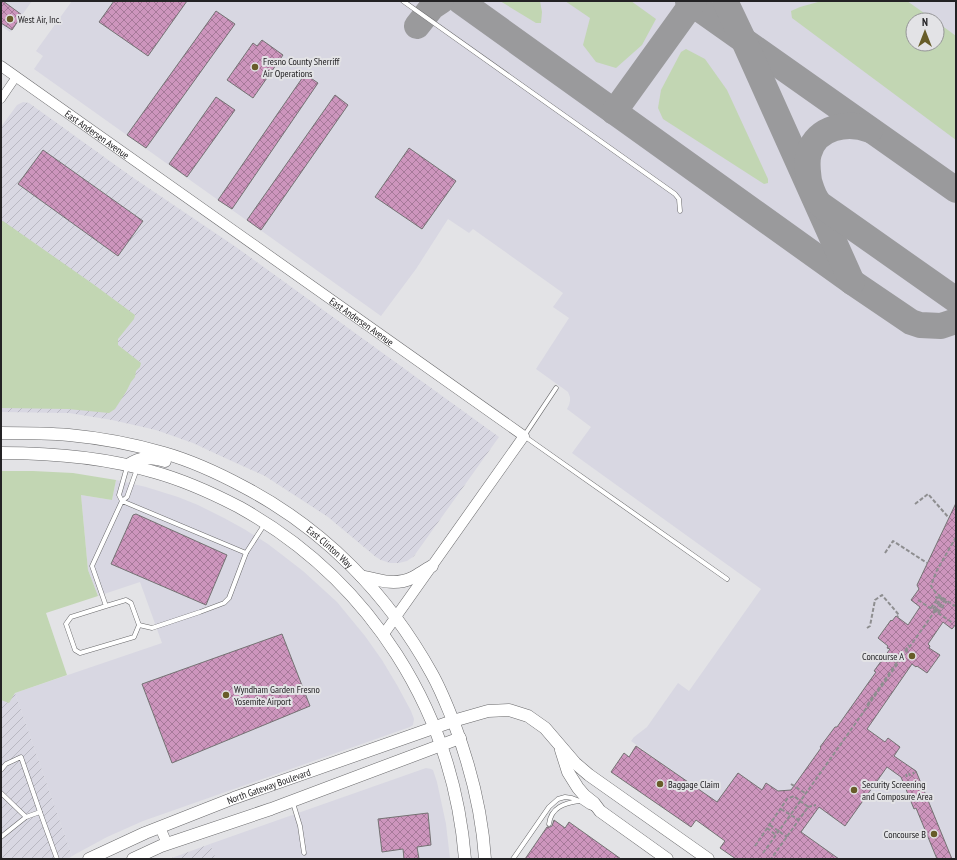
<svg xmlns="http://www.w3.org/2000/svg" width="957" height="860" viewBox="0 0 957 860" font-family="'PT Sans Narrow',sans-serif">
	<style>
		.built { fill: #d8d7e2; fill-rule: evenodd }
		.industrial { fill: url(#industrial-furrows) }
		.green { fill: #c2d6b3 }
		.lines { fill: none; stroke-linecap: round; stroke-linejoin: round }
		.taxiway { stroke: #9a9a9c; stroke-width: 26 }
		.building { fill: url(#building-cross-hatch); stroke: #747273 }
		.service-casing { stroke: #69696b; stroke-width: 5 }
		.minor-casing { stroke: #69696b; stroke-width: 9 }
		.tertiary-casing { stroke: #69696b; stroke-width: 11 }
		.secondary-casing { stroke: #69696b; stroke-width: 13 }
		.path { stroke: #8e8e90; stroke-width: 2; stroke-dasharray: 4 2; stroke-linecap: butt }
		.service { stroke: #fff; stroke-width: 4 }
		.minor { stroke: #fff; stroke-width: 8 }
		.tertiary { stroke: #fff; stroke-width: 10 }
		.secondary { stroke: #fff; stroke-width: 12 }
		.poi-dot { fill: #675c29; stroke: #e3e3e6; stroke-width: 1.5 }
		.labels { text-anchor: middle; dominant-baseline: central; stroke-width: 4; stroke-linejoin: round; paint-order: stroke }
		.poi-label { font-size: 10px; fill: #232224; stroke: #e3e3e6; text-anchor: start }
		.street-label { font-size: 10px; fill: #232224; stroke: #e3e3e6 }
	</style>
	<defs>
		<pattern id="industrial-furrows" width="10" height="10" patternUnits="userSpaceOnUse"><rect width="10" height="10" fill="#d8d7e2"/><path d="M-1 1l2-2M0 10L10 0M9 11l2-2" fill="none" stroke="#b9b8c2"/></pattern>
		<pattern id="building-cross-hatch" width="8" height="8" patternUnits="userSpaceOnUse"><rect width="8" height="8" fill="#cd95bd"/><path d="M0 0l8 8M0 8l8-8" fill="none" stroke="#a67999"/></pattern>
	</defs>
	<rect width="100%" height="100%" fill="#e3e3e6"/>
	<g class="built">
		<path d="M 1,1 L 32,1 L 10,32 L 1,26 Z"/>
		<path d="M 72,1 L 956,1 L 956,859 L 795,859 L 631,741 L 634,737 L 647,727 L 678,683 L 689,691 L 761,589 L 572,453 L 591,427 L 567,409 L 569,405 L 570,401 L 570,397 L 568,392 L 536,369 L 569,318 L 553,307 L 563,293 L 473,229 L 469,233 L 448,219 L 416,269 L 381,316 L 34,69 L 43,56 L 36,51 ZM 913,20 L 937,20 L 937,44 L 913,44 Z"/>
		<path d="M 116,480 L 146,487 L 178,497 L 198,505 L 224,518 L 244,529 L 268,544 L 303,571 L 337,602 L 365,636 L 382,660 L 397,685 L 411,711 L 414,719 L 413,725 L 410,727 L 143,821 L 107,837 L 72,856 L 15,693 L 162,643 L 140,582 L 98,596 L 88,570 L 81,495 L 112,500 Z"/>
		<path d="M 426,768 L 431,769 L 433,770 L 437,782 L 446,824 L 450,859 L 216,859 L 210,844 Z"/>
	</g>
	<g class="industrial">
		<path d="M 23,102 L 29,103 L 132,177 L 236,247 L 499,437 L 414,556 L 407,561 L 399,563 L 390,563 L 381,560 L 376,557 L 328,517 L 265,476 L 225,458 L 193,443 L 156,430 L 112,420 L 69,413 L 1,412 L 1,127 L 17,105 Z"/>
		<path d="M 15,693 L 72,856 L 68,859 L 1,859 L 1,700 L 9,702 Z"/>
		<path d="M 210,844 L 216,859 L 169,859 Z"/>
	</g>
	<g class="green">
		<path d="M 500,1 L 540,1 L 542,12 L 541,23 L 536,23 Z"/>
		<path d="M 565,1 L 631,1 L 656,19 L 642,45 L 616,68 L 596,62 L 583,45 L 590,18 Z"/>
		<path d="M 816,1 L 907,1 L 934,20 L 913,20 L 913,44 L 937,44 L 937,22 L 956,36 L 956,140 L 792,18 L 791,11 L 800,7 L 818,2 Z"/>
		<path d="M 686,49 L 705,59 L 727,90 L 768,179 L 768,183 L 764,184 L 663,119 L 658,108 L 661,90 L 681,52 Z"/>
		<path d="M 1,221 L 3,221 L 93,284 L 135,315 L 134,319 L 118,339 L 118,345 L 141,363 L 140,367 L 136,371 L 135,377 L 131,382 L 126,392 L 115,409 L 109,413 L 68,409 L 1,408 Z"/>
		<path d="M 1,471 L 33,471 L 73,473 L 116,480 L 112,500 L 81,495 L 88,570 L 98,596 L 46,613 L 67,675 L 15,693 L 9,703 L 1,700 Z"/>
	</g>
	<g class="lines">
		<g class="taxiway">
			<path d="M 460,1 L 852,282 L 911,322 L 920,325 L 941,326 L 956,321"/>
			<path d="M 688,1 L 956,190"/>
			<path d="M 725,1 L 744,41 L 852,282"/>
			<path d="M 417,26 L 432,7 L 441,1"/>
			<path d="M 614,112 L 694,1"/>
			<path d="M 870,130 C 848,121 816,127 809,153 C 806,162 808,172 809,181 C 812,191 814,199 821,205 L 956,300"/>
		</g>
	</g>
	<g class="building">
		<path d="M 1,1 L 3,1 L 22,15 L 12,30 L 1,23 Z"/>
		<path d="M 114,1 L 187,1 L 148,56 L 99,22 Z"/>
		<path d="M 216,11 L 235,24 L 146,148 L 127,135 Z"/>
		<path d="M 262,40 L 283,55 L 253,98 L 227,80 L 253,43 L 257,46 Z"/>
		<path d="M 305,74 L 318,83 L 232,209 L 218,200 Z"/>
		<path d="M 335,95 L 348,105 L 261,230 L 247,220 Z"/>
		<path d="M 216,97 L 235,110 L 187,177 L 169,164 Z"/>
		<path d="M 409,148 L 456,181 L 422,229 L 375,197 Z"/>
		<path d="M 43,150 L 143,221 L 118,256 L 18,184 Z"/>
		<path d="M 956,503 L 956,624 L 952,629 L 943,622 L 928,644 L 930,646 L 929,648 L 940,655 L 927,673 L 917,666 L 916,667 L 912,664 L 867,729 L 885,742 L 888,738 L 900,747 L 894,756 L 916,771 L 952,859 L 937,859 L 916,808 L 914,809 L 901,777 L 887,767 L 845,826 L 819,807 L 801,832 L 839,859 L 736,859 L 720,848 L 725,841 L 696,820 L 691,827 L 611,772 L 624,753 L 629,757 L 636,746 L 717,802 L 738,773 L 762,790 L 766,783 L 778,791 L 791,790 L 821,748 L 820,747 L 835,727 L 837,727 L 876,672 L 874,671 L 890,649 L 887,648 L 888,646 L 878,638 L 891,620 L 892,621 L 896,616 L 908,625 L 920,607 L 911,600 L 919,589 L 917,585 Z"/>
		<path d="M 136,514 L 227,555 L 206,605 L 111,564 L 133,515 Z"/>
		<path d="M 282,634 L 310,706 L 172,763 L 142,684 Z"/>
		<path d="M 428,813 L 431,845 L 417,847 L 419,859 L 404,859 L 403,849 L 382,852 L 378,819 Z"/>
		<path d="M 554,820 L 565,828 L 569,822 L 621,859 L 525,859 L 547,827 L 550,827 L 552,826 Z"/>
	</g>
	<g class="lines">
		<defs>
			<g id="service">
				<path d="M 403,1 L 675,194 L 679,199 L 680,211"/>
				<path d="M 556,388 L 524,436 L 727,579"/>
				<path d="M 127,467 L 119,495 L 122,501 L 127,497 L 137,469"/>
				<path d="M 106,606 L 126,600 L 131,603 L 139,625 L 134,637 L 80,653 L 75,650 L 66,624 L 71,617 L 106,606 L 92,566 L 122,501 L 246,553 L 264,525"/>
				<path d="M 139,625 L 152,628 L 200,612 L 224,603 L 229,598 L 246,553"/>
				<path d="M 1,770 L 6,764 L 21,757 L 40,812"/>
				<path d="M 1,793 L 26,817 L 40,812 L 57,859"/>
				<path d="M 293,803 L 300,826 L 304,853"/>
				<path d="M 549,824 C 551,807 565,803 579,801"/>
				<path d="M 1,837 L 26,817"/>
				<path d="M 513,859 L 549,807 L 558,799 L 565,797 L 572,798 L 580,801 L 589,807 L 594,809"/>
			</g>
			<path id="minor" d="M 1,99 L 16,77"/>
			<g id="tertiary">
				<path id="s1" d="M 1,66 L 524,436 L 383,635"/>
				<path d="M 160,827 L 167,844"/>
			</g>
			<g id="secondary">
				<path id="s2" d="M 1,433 C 24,433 47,433 69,435 C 101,438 133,444 164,453 C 192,461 218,473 244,487 C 324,529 388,594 432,674 C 441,690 447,706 454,723 C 471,768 482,811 485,859"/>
				<path d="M 1,453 C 53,453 104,457 154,472 C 183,480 212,493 239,507 C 370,580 453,710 465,859"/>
				<path d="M 128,465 C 141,456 150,457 165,461"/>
				<path d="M 361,576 C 378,580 395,586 412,578 C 419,574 425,570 432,566"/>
				<path d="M 561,750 L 568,772 L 578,788 L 584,795 L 594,803 L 600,811 L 667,859"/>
				<path id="s3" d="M 89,859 L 145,833 L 234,798 L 453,721 L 488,711 L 509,710 L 528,716 L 545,728 L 575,763 L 589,775 L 708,859"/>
				<path d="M 133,859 L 161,846 L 271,809 L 460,738"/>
			</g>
		</defs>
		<use href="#service" class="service-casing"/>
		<use href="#minor" class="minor-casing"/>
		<use href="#tertiary" class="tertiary-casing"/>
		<use href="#secondary" class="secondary-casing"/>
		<g class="path">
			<path d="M 915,504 L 928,494 L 949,518"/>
			<path d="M 956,537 L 936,572 L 931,586 L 936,593 L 953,605 L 956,606"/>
			<path d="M 885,553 L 893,541 L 927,563"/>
			<path d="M 918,600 L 953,623"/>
			<path d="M 931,608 L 938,598 L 936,597 L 938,599 L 940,596"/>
			<path d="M 933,609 L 942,597"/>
			<path d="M 935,611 L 943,598"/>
			<path d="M 936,612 L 945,600"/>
			<path d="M 938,613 L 947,601"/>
			<path d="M 867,628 L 870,626 L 875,600 L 882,595 L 899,615 L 897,617"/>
			<path d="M 867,705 L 909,645"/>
			<path d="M 913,772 L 914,774"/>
			<path d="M 909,773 L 910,776"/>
			<path d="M 906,774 L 907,777"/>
			<path d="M 791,784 L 805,793 L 806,792"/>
			<path d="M 808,807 L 816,805"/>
			<path d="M 781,809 L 799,820"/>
			<path d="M 770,825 L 787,837"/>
			<path d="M 767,828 L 776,835"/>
			<path d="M 755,846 L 787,799 L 794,796 L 808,807 L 771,859"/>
			<path d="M 763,853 L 804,796 L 935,611"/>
		</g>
		<use href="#service" class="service"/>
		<use href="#minor" class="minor"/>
		<use href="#tertiary" class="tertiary"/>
		<use href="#secondary" class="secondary"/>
	</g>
	<g class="poi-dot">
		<circle cx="10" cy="19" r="4"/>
		<circle cx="255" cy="67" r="4"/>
		<circle cx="912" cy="656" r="4"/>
		<circle cx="226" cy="695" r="4"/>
		<circle cx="660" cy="784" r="4"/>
		<circle cx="854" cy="790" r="4"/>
		<circle cx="934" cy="834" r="4"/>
	</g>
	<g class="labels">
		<g class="poi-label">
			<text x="18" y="19">West Air, Inc.</text>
			<text x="263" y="61">Fresno County Sherriff<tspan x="263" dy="12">Air Operations</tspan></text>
			<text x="904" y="656" text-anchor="end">Concourse A</text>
			<text x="234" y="689">Wyndham Garden Fresno<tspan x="234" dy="12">Yosemite Airport</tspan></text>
			<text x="668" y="784">Baggage Claim</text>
			<text x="862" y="784">Security Screening<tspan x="862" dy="12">and Composure Area</tspan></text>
			<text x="926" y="834" text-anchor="end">Concourse B</text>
		</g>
		<g class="street-label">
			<text stroke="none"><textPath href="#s1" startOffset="118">East Andersen Avenue</textPath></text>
			<text stroke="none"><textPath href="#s1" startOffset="442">East Andersen Avenue</textPath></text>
			<text stroke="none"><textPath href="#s2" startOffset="357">East Clinton Way</textPath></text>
			<text stroke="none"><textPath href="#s3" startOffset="194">North Gateway Boulevard</textPath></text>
		</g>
	</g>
	<rect width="957" height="860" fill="none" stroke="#232224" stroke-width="4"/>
	<g transform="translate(925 32)"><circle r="19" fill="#e3e3e6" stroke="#969698"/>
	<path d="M0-3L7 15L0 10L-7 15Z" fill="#675c29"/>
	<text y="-6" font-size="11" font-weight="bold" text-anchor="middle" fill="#232224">N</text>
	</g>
</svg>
